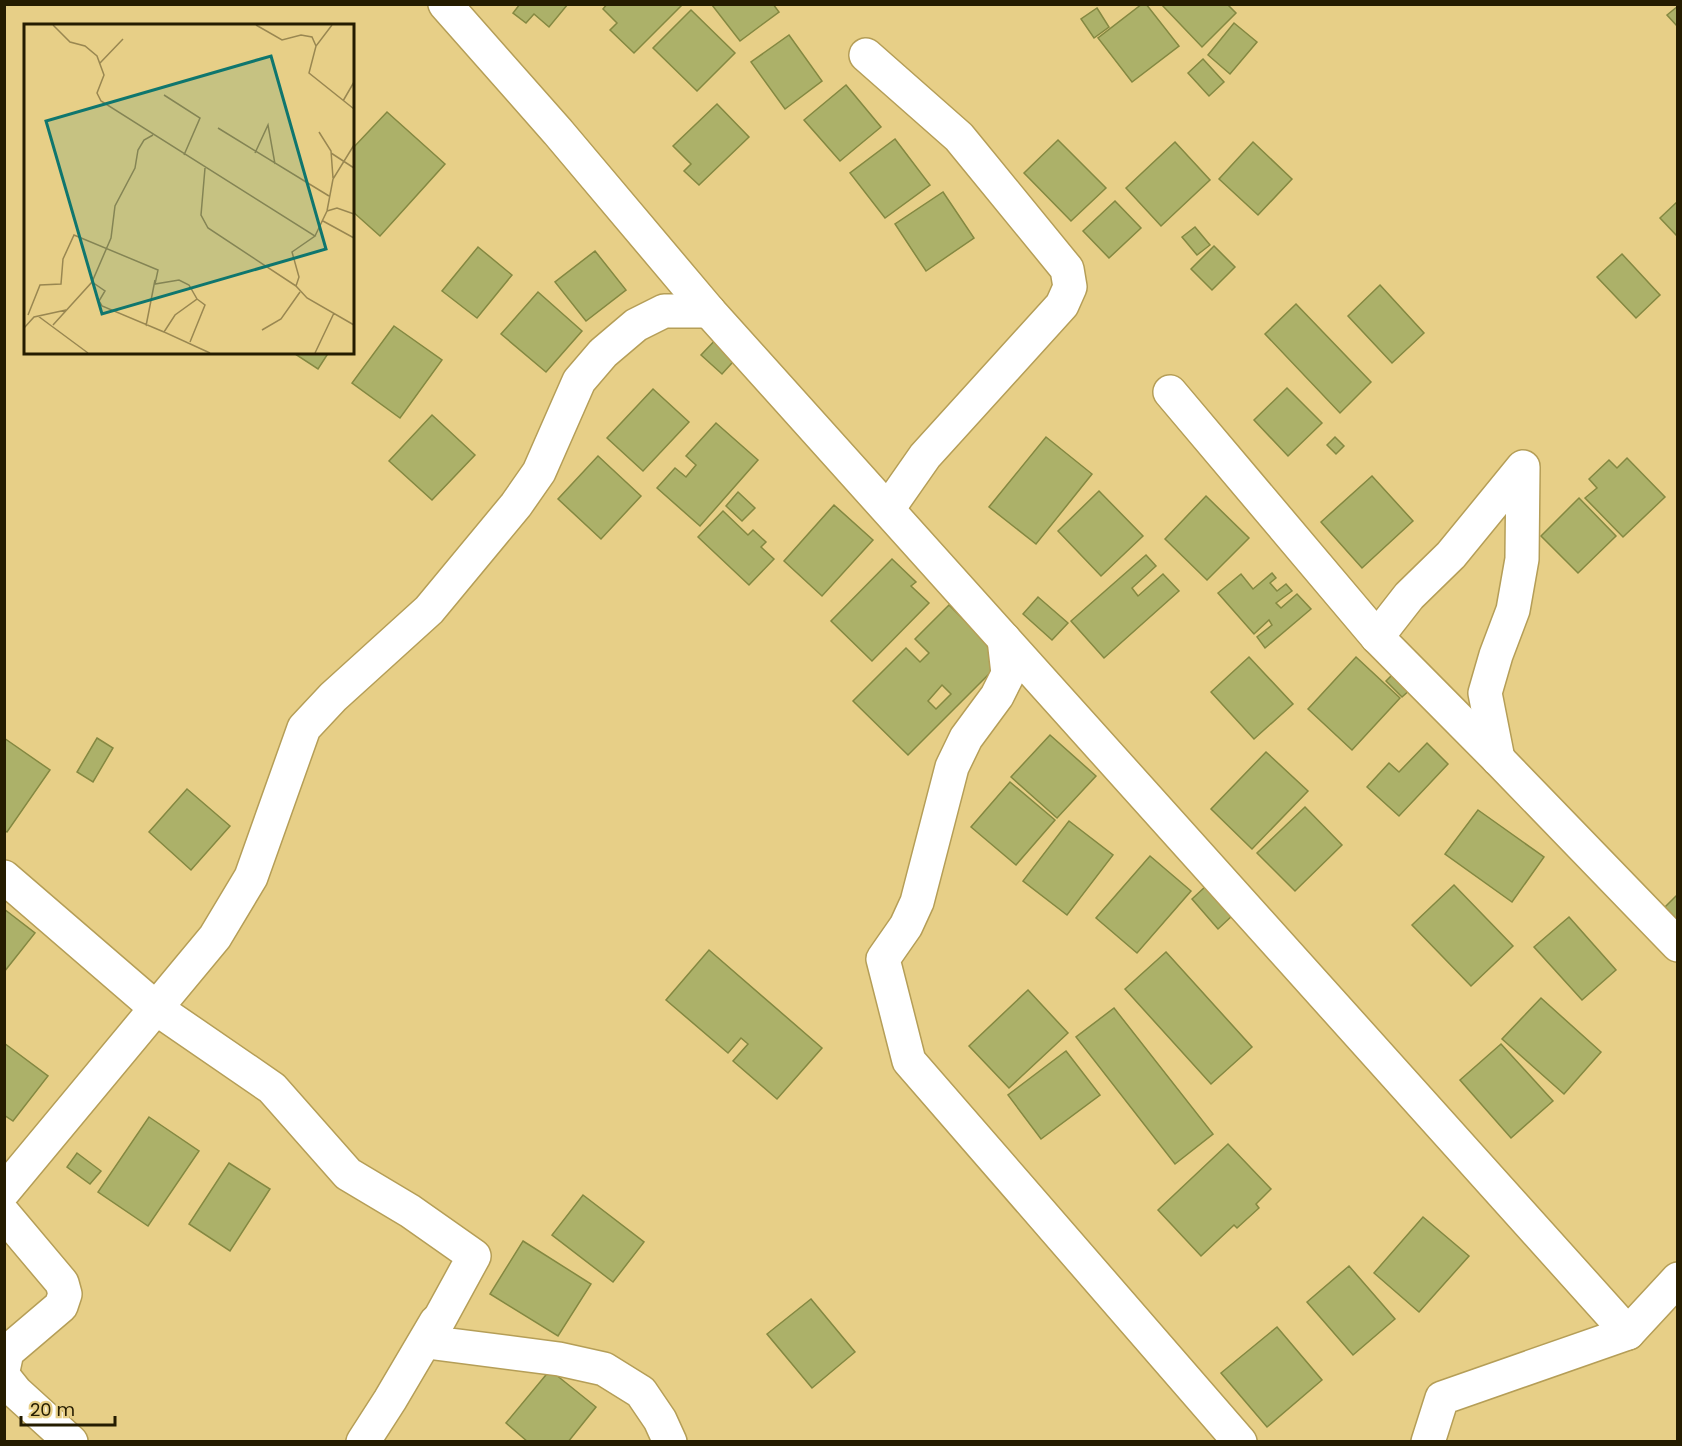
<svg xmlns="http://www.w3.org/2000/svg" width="1682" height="1446" viewBox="0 0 1682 1446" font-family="Poppins,sans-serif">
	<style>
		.building { fill: #acb169; stroke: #848841; stroke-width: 1.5; fill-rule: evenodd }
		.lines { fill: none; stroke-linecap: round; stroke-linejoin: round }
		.street-casing { stroke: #b59e57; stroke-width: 36 }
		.street { stroke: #fff; stroke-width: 33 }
		.inset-road { fill: none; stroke: #998751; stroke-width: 1.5 }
		.view { fill: #0f766e; fill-opacity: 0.15; stroke: #0f766e; stroke-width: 3 }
		.inset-edge { fill: none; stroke: #251c00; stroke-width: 3 }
	</style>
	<rect width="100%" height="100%" fill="#e7cf87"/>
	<g class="building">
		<path d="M 520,4 L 568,4 L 549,27 L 534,14 L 526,23 L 513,13 Z"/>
		<path d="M 607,4 L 683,4 L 634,53 L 610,30 L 617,23 L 603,9 Z"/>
		<path d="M 773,4 L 779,12 L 740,41 L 712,5 Z"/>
		<path d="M 1142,4 L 1146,4 L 1179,46 L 1132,82 L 1098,38 Z"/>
		<path d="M 1161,4 L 1227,4 L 1236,13 L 1202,47 Z"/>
		<path d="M 1678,6 L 1678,27 L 1667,15 Z"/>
		<path d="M 1097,8 L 1109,27 L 1094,38 L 1081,19 Z"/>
		<path d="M 691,10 L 735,53 L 697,91 L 653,48 Z"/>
		<path d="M 1234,23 L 1257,42 L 1230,74 L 1208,55 Z"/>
		<path d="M 789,35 L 822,81 L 785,109 L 751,62 Z"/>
		<path d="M 1203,59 L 1224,82 L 1209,96 L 1188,73 Z"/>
		<path d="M 846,85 L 881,127 L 840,161 L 804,120 Z"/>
		<path d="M 717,104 L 749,137 L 699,185 L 684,171 L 691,164 L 673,146 Z"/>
		<path d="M 387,112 L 445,164 L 380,236 L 352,211 L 352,149 Z"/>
		<path d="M 895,139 L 930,185 L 885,218 L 850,173 Z"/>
		<path d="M 1058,140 L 1106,188 L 1071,221 L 1024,173 Z"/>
		<path d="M 1175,142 L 1210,180 L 1161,226 L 1126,188 Z"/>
		<path d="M 1253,142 L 1292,179 L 1258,215 L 1219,179 Z"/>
		<path d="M 943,192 L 974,238 L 926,271 L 895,224 Z"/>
		<path d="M 1115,201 L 1141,228 L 1109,258 L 1083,231 Z"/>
		<path d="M 1678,201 L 1678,237 L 1660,218 Z"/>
		<path d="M 1195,227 L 1210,245 L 1197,255 L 1182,237 Z"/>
		<path d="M 1214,246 L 1235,267 L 1212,290 L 1191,269 Z"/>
		<path d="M 478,247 L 512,275 L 477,318 L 442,291 Z"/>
		<path d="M 595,251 L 626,290 L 586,321 L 555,282 Z"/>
		<path d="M 1622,254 L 1660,295 L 1636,318 L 1597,277 Z"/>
		<path d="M 1380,285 L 1424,333 L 1392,363 L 1348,316 Z"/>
		<path d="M 538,292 L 582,331 L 546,372 L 501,334 Z"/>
		<path d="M 1296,304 L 1371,382 L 1340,413 L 1265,334 Z"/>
		<path d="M 394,326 L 442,360 L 400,418 L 352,383 Z"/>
		<path d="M 720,335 L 741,353 L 722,374 L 701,355 Z"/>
		<path d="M 292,352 L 329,352 L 318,369 Z"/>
		<path d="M 1287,388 L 1322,423 L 1288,456 L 1254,420 Z"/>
		<path d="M 653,389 L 689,422 L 643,471 L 607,438 Z"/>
		<path d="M 432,415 L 475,455 L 432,500 L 389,461 Z"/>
		<path d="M 716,423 L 758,460 L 700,526 L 657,488 L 675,468 L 686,477 L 696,465 L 686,456 Z"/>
		<path d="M 1046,437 L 1092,474 L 1036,544 L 989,507 Z"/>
		<path d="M 1335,437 L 1344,446 L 1336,454 L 1327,445 Z"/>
		<path d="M 598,456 L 641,496 L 601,539 L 558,499 Z"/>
		<path d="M 1627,458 L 1665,497 L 1623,537 L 1585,498 L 1597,488 L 1589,479 L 1609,460 L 1617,468 Z"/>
		<path d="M 1372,476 L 1413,521 L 1362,568 L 1321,522 Z"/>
		<path d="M 1099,491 L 1143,536 L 1101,576 L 1058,531 Z"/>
		<path d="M 738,492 L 755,508 L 742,521 L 726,506 Z"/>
		<path d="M 1206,496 L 1249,538 L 1207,580 L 1165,539 Z"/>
		<path d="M 1579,498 L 1616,536 L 1578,573 L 1541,536 Z"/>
		<path d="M 834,505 L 873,540 L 822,596 L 784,561 Z"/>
		<path d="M 723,511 L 748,535 L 753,530 L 766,542 L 761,547 L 774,559 L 749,585 L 698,537 Z"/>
		<path d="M 1146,555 L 1156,566 L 1132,588 L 1138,596 L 1163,574 L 1179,591 L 1104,658 L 1071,621 Z"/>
		<path d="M 892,559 L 916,582 L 911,586 L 929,603 L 872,661 L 831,621 Z"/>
		<path d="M 1272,573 L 1276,578 L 1270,583 L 1277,591 L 1286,584 L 1292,591 L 1276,603 L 1281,608 L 1297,594 L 1311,609 L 1265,648 L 1257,637 L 1272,625 L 1269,620 L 1254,634 L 1218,593 L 1241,574 L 1253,589 Z"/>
		<path d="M 1038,597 L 1068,623 L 1052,640 L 1023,614 Z"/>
		<path d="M 949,605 L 1004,659 L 908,755 L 853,701 L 906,648 L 920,662 L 929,653 L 915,639 ZM 942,685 L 951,694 L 936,709 L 928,701 Z"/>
		<path d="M 1249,657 L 1293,704 L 1254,739 L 1211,692 Z"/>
		<path d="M 1356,657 L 1400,698 L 1352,750 L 1308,709 Z"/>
		<path d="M 1396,671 L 1412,688 L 1402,697 L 1386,681 Z"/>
		<path d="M 1050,735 L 1096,776 L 1057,818 L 1011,777 Z"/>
		<path d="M 4,738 L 50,770 L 7,832 L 4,830 Z"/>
		<path d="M 97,738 L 113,748 L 93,782 L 77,772 Z"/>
		<path d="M 1427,743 L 1448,764 L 1399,816 L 1367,787 L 1389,763 L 1399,772 Z"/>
		<path d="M 1266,752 L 1308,791 L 1252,849 L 1211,809 Z"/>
		<path d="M 1010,782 L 1055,820 L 1016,865 L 971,827 Z"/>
		<path d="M 187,789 L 230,826 L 191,870 L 149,832 Z"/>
		<path d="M 1305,807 L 1342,845 L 1295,891 L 1257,853 Z"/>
		<path d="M 1478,810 L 1544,857 L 1512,902 L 1445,854 Z"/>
		<path d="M 1069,821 L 1113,855 L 1067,915 L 1023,881 Z"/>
		<path d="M 1150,856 L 1191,891 L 1137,953 L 1096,918 Z"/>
		<path d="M 1207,885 L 1233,915 L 1218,929 L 1192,899 Z"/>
		<path d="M 1454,885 L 1513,946 L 1471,986 L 1412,925 Z"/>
		<path d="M 1678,894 L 1678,932 L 1658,914 Z"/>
		<path d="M 4,909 L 35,933 L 4,972 Z"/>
		<path d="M 1569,917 L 1616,970 L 1582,1000 L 1534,947 Z"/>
		<path d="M 709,950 L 822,1048 L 777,1099 L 733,1061 L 748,1044 L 741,1038 L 728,1053 L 666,1000 Z"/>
		<path d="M 1166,952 L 1252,1047 L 1211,1084 L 1125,989 Z"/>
		<path d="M 1028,990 L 1068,1033 L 1009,1088 L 969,1046 Z"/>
		<path d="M 1541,998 L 1601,1052 L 1564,1094 L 1502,1039 Z"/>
		<path d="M 1114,1008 L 1213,1134 L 1175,1164 L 1076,1037 Z"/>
		<path d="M 4,1043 L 48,1076 L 13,1121 L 4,1115 Z"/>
		<path d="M 1501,1044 L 1553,1101 L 1511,1138 L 1460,1080 Z"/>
		<path d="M 1066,1051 L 1100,1095 L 1041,1139 L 1008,1095 Z"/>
		<path d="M 149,1117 L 199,1151 L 148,1226 L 98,1192 Z"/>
		<path d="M 1228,1144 L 1271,1189 L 1256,1204 L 1259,1208 L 1237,1228 L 1234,1225 L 1201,1256 L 1158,1210 Z"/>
		<path d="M 77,1153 L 101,1171 L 90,1184 L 67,1167 Z"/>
		<path d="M 229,1163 L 270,1189 L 230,1251 L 189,1224 Z"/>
		<path d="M 583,1195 L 644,1242 L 613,1282 L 552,1235 Z"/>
		<path d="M 1423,1217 L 1469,1256 L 1419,1312 L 1374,1273 Z"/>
		<path d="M 523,1241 L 591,1284 L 558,1336 L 490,1294 Z"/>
		<path d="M 1349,1266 L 1395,1319 L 1353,1355 L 1307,1302 Z"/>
		<path d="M 811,1299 L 855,1352 L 812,1388 L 767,1334 Z"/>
		<path d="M 1277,1327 L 1322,1380 L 1267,1427 L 1221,1373 Z"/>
		<path d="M 550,1370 L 596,1407 L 568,1442 L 528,1442 L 506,1423 Z"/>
	</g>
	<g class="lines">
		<defs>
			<g id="street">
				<path d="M 445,4 L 558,132 L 709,311 L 1628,1333 L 1442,1398 L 1428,1442"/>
				<path d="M 866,55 L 959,137 L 1067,269 L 1070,287 L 1062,305 L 925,456 L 888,509"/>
				<path d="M 1170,392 L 1377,637 L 1498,759 L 1678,945"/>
				<path d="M 1377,637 L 1409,596 L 1451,555 L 1523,467 L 1522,559 L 1513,610 L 1496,655 L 1485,693 L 1498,759"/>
				<path d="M 1004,639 L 1008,674 L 997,696 L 966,738 L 952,767 L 917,902 L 906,926 L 883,959 L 909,1061 L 1240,1442"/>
				<path d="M 4,877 L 157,1009 L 272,1088 L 348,1174 L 410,1211 L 474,1256 L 427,1342 L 559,1359 L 604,1369 L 641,1392 L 660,1420 L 670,1442"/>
				<path d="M 4,1191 L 215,937 L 251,877 L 304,728 L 333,697 L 429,610 L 516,505 L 539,472 L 579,381 L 603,353 L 636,325 L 664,311 L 709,311"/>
				<path d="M 4,1214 L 62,1283 L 65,1294 L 61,1306 L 7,1352 L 4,1366"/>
				<path d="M 1628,1333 L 1678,1279"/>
				<path d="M 4,1377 L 16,1392 L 71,1442"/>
				<path d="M 363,1442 L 390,1400 L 436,1322"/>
			</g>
		</defs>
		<use href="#street" class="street-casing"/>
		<use href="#street" class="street"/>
	</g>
	<g transform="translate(24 24)">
		<rect width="330" height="330" fill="#e7cf87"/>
		<path class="inset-road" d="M 29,1 L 46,18 L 61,22 L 73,32 L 80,51 L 73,69 L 77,77 L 291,212 L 268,228 L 275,253 L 272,262 L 283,274 L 330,301M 232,1 L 258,16 L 277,11 L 288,13 L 292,22M 308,1 L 292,22 L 285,49 L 330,85M 76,39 L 99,15M 140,71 L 176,94 L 160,131M 319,77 L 330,58M 194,104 L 305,172M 295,108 L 307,127 L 309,154M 231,129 L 244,101 L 251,140M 307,129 L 330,144M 181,144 L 177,191 L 184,204 L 272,262M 303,187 L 313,184 L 330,190M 299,197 L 330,214M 291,212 L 303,187 L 309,155 L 330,121M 68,258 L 81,267 L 75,277 L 78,282 L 140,308M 4,291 L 16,261 L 37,260 L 39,235 L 50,211 L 134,246 L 131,260 L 155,256 L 165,261 L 173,275 L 151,291 L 140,308 L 186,329M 14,292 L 64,329M 29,301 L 68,258 L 87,214 L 91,182 L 111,144 L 114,126 L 120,116 L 129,111M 122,302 L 131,256M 0,304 L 10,293 L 42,286M 238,306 L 257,295 L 276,268M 166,318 L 181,281 L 173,275M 291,329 L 310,289"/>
		<path class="view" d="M 247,32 L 302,225 L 78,290 L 22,97 Z"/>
		<rect width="330" height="330" class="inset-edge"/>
	</g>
	<rect width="1682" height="1446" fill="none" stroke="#251c00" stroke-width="12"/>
	<path d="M21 1416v9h94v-9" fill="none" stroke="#251c00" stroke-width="3"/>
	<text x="30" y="1416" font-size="18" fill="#251c00" stroke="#e7cf87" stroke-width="4.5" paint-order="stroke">20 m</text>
</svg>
